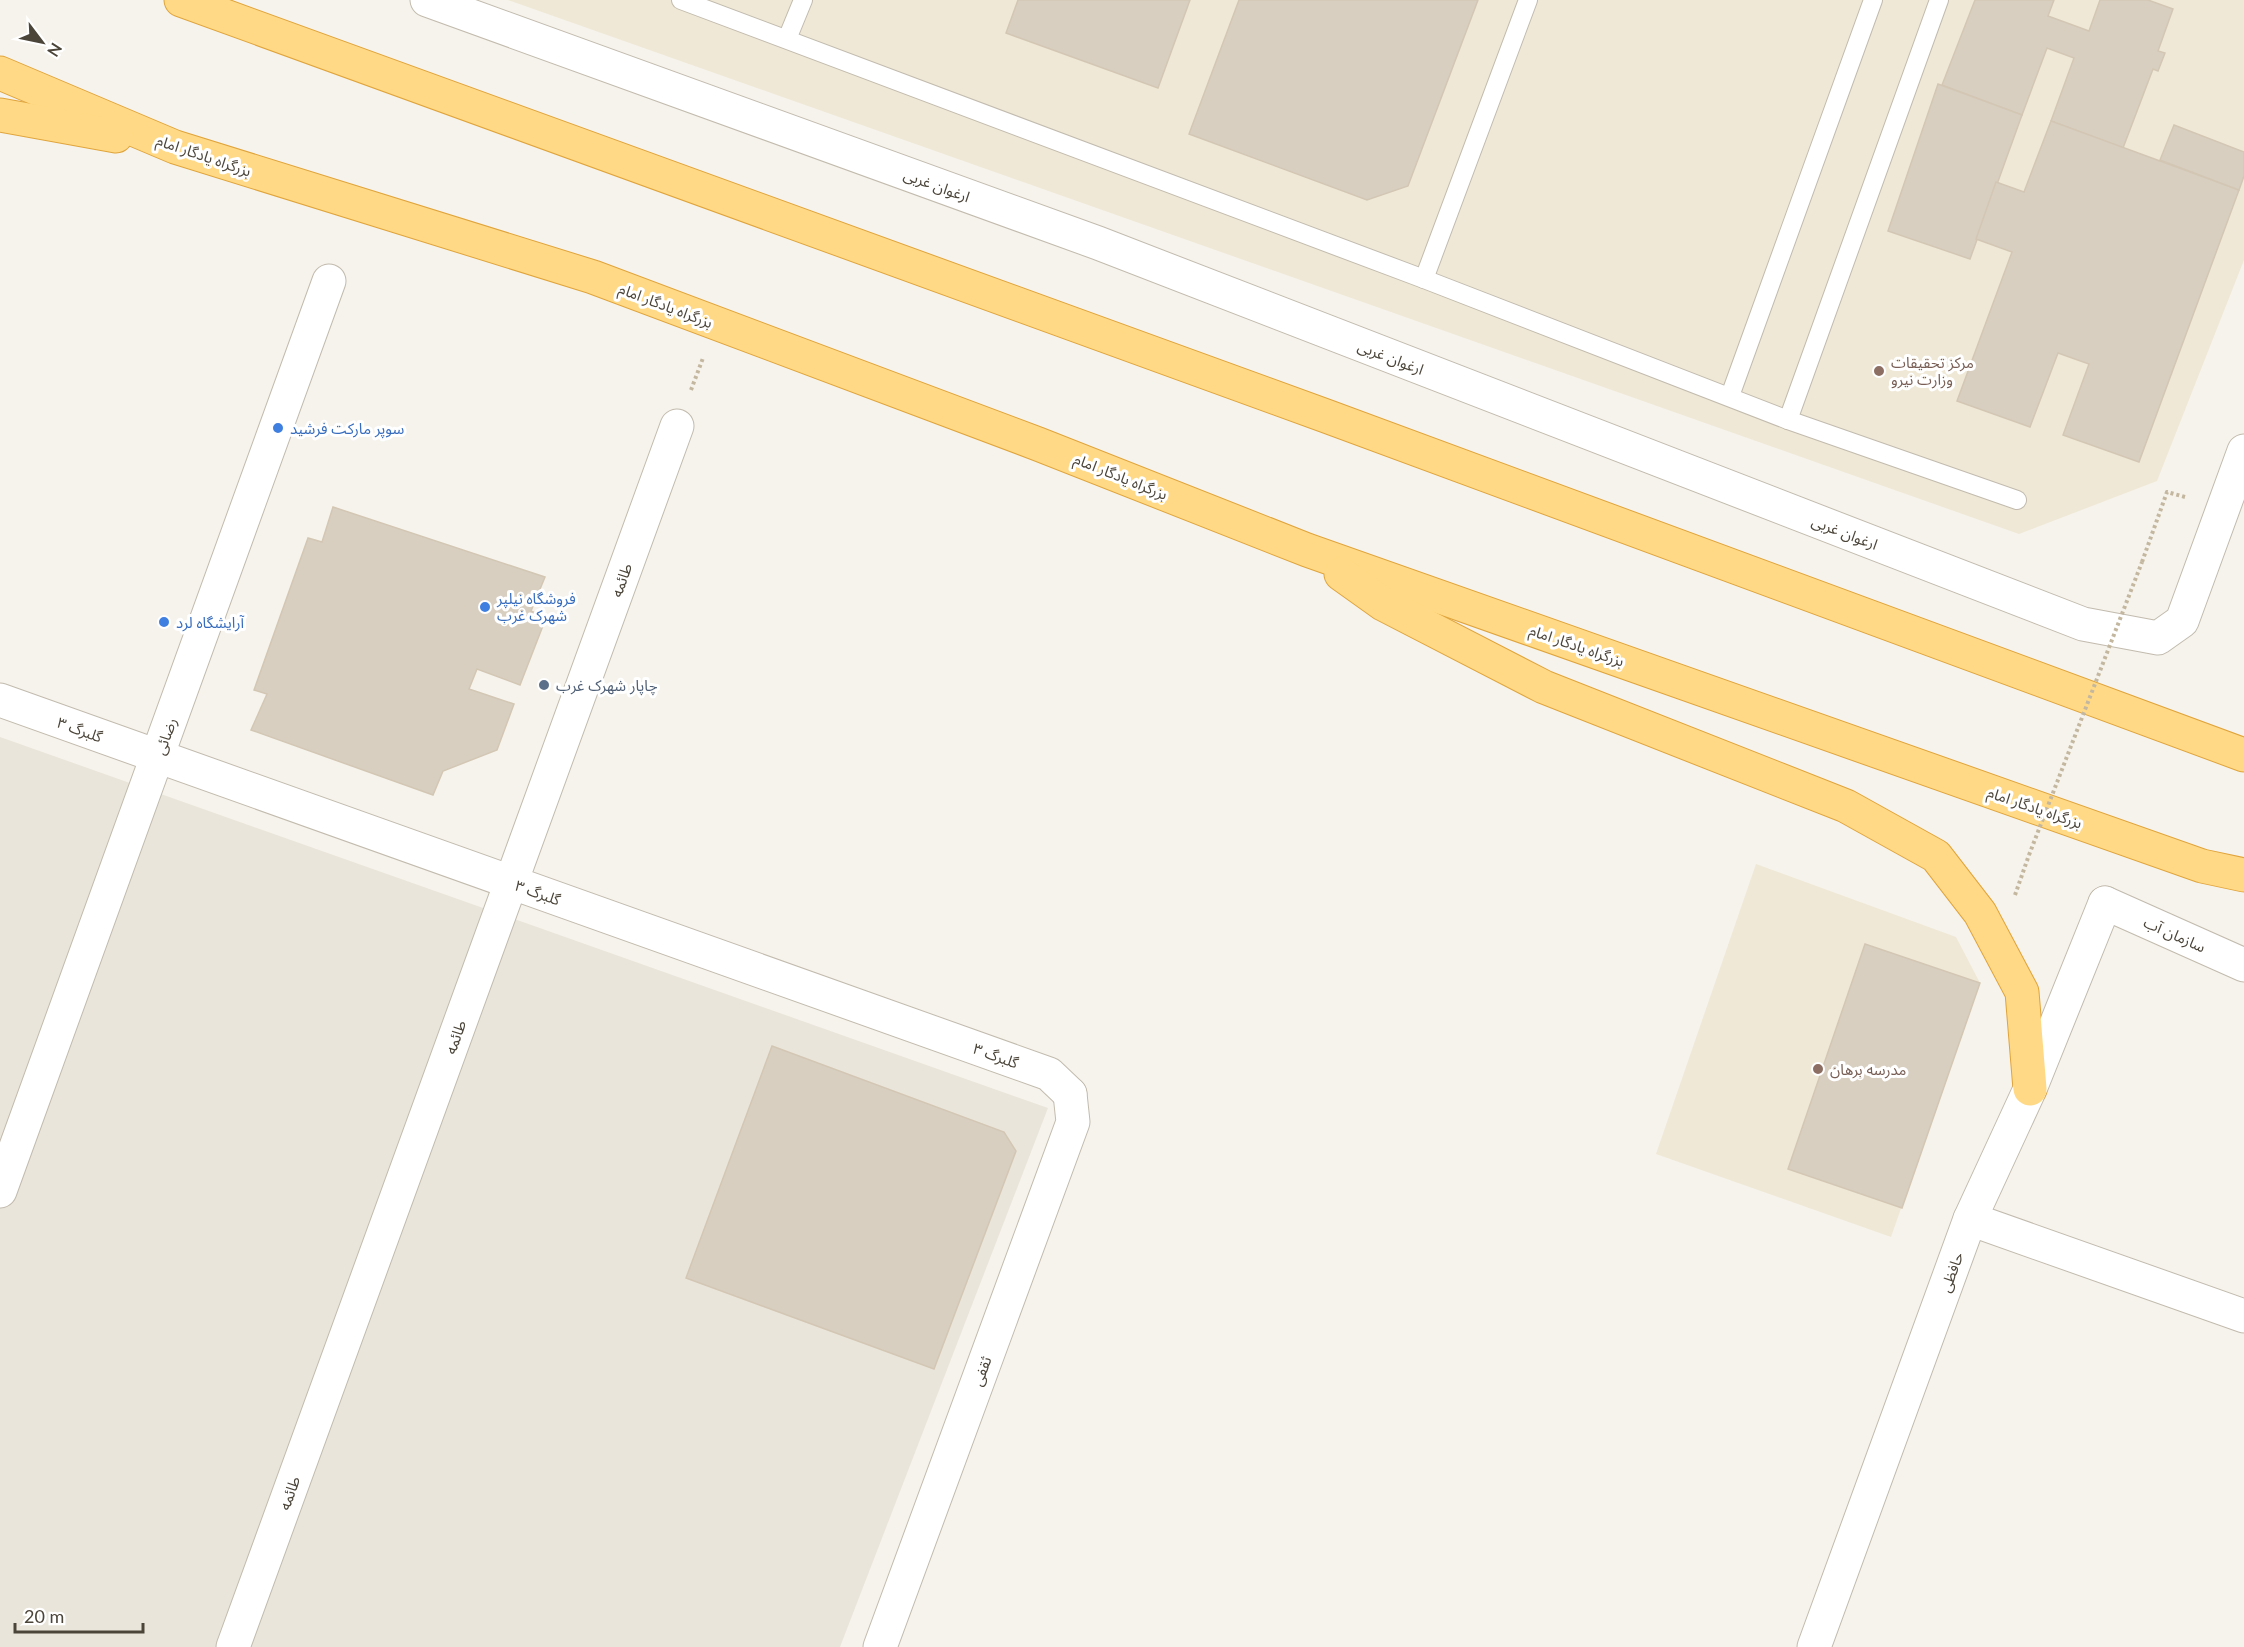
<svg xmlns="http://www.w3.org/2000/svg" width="2244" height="1647" viewBox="0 0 2244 1647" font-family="Lato,'Noto Sans Arabic',sans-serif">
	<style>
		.residential { fill: #eae5da }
		.education { fill: #efe8d6 }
		.building { fill: #d8cfc1; stroke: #d3c7b4; stroke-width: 1.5 }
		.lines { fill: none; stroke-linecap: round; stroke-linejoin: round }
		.service-casing { stroke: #c2bbae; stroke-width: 20 }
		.minor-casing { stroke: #c2bbae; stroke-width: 35 }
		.tertiary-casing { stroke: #c2bbae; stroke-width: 35 }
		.trunk-casing { stroke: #e0a43c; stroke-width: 35 }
		.path { stroke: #c4b79f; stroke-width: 4; stroke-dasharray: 3 3; stroke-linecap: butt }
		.service { stroke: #fff; stroke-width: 18 }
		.minor { stroke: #fff; stroke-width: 33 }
		.tertiary { stroke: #fff; stroke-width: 33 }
		.trunk { stroke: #ffd985; stroke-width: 33 }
		.path-bridge { stroke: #c4b79f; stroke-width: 4; stroke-dasharray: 3 3; stroke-linecap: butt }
		.education-dot { fill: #8d6e63; stroke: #fff; stroke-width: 2 }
		.shop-dot { fill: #3f7fe0; stroke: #fff; stroke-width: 2 }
		.service-dot { fill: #5c6f8a; stroke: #fff; stroke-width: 2 }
		.labels { text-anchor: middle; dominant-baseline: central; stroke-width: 6; stroke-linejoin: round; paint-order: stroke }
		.street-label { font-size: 15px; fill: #4b4439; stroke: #fff }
		.education-label { font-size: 15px; fill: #785e54; stroke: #fff; text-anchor: start }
		.shop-label { font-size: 15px; fill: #366cbe; stroke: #fff; text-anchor: start }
		.service-label { font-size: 15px; fill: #4e5e75; stroke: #fff; text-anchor: start }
	</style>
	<rect width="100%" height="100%" fill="#f6f3ec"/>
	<path class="residential" d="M 0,737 L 1048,1108 L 840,1647 L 0,1647 Z"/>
	<g class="education">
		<path d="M 508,0 L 2244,0 L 2244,260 L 2157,481 L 2019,534 Z"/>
		<path d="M 1756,864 L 1956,937 L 1980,983 L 1891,1237 L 1656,1154 Z"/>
	</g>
	<g class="building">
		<path d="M 1018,0 L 1190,0 L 1158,88 L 1006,33 Z"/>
		<path d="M 1239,0 L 1478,0 L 1408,186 L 1367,200 L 1189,134 Z"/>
		<path d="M 1975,0 L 2054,0 L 2048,16 L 2089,31 L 2100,0 L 2148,0 L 2173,9 L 2158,51 L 2165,53 L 2158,71 L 2153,69 L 2123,148 L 2051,121 L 2074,58 L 2047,48 L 2022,115 L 1942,85 Z"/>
		<path d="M 1938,84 L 2022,115 L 1970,259 L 1888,231 Z"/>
		<path d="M 2051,121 L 2239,190 L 2139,462 L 2063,435 L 2089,364 L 2058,353 L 2030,427 L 1957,401 L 2012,252 L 1976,239 L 1996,182 L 2024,192 Z"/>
		<path d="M 2174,125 L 2244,152 L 2244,176 L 2239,190 L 2160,160 Z"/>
		<path d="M 333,507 L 545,577 L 531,611 L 546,618 L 520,685 L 477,669 L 469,689 L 514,704 L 497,750 L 443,771 L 433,795 L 251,730 L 267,694 L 254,690 L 308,538 L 322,542 Z"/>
		<path d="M 1865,944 L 1980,983 L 1902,1208 L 1788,1169 Z"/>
		<path d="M 772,1046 L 1004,1132 L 1016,1151 L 934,1369 L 686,1278 Z"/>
	</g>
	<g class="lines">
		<defs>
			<g id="service">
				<path d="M 681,0 L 1424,279 L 1788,420 L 2017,500"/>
				<path d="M 787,39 L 803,0"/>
				<path d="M 1424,279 L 1528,0"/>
				<path d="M 1730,396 L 1873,0"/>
				<path d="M 1788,420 L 1939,0"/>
			</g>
			<g id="minor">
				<path d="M 2105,903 L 2244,965"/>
				<path d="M 0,1191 L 329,281"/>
				<path d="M 1970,1219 L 2244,1316"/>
				<path d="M 233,1647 L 677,426"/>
				<path d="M 880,1647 L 1073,1122 L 1070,1094"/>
			</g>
			<g id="tertiary">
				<path d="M 427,0 L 1098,243 L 2083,624 L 2158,638 L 2182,621 L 2244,451"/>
				<path d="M 0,700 L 1049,1074 L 1070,1094"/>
				<path d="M 1814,1647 L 1970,1219 L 2030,1089 L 2105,903"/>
			</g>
			<g id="trunk">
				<path d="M 181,0 L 1326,416 L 2244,755"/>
				<path d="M 0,73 L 175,147 L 593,277 L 1038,444 L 1307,550 L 2202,866 L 2244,875"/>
				<path d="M 0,115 L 116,136"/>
				<path d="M 1341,574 L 1383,604 L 1544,687 L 1846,806 L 1936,856 L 1980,913 L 2022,992 L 2030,1089"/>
			</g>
		</defs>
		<use href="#service" class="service-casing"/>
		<use href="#minor" class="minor-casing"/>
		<use href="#tertiary" class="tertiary-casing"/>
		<use href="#trunk" class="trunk-casing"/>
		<g class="path">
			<path d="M 691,390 L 703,358"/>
			<path d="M 2142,562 L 2167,492 L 2185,497"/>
			<path d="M 2015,895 L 2029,855"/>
		</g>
		<use href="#service" class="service"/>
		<use href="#minor" class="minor"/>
		<use href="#tertiary" class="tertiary"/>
		<use href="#trunk" class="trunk"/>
		<path class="path-bridge" d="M 2029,855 L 2142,562"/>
	</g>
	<g class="education-dot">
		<circle cx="1879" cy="371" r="6"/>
		<circle cx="1818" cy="1069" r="6"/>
	</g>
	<g class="shop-dot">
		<circle cx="278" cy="428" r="6"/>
		<circle cx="485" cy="607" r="6"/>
		<circle cx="164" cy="622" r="6"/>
	</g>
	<circle class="service-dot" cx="544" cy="685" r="6"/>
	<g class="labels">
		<g class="street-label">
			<text transform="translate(204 155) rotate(19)">بزرگراه یادگار امام</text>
			<text transform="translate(937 185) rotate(20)">ارغوان غربی</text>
			<text transform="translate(666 305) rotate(21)">بزرگراه یادگار امام</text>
			<text transform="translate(1391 357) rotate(21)">ارغوان غربی</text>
			<text transform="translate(1121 476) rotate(22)">بزرگراه یادگار امام</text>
			<text transform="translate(1845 532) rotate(21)">ارغوان غربی</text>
			<text transform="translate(621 580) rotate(-70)">طائمه</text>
			<text transform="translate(1577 645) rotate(19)">بزرگراه یادگار امام</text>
			<text transform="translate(80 729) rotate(20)">گلبرگ ۳</text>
			<text transform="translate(165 736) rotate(-70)">رضائی</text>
			<text transform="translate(2035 807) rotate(19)">بزرگراه یادگار امام</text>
			<text transform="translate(538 892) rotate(20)">گلبرگ ۳</text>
			<text transform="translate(2175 934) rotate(24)">سازمان آب</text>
			<text transform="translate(455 1037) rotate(-70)">طائمه</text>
			<text transform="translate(996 1055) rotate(20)">گلبرگ ۳</text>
			<text transform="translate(1951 1272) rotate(-70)">حافظی</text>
			<text transform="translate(981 1371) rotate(-70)">ثقفی</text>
			<text transform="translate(289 1493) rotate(-70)">طائمه</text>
		</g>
		<g class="education-label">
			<text x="1891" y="362">مرکز تحقیقات<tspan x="1891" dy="17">وزارت نیرو</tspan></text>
			<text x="1830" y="1069">مدرسه برهان</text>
		</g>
		<g class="shop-label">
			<text x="290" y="428">سوپر مارکت فرشید</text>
			<text x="497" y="598">فروشگاه نیلپر<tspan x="497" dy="17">شهرک غرب</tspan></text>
			<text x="176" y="622">آرایشگاه لرد</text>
		</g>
		<g class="service-label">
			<text x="556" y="685">چاپار شهرک غرب</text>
		</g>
	</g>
	<g transform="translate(42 42) rotate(122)" stroke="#ffffff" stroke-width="4.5" paint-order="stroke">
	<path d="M0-4.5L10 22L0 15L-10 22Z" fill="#4b4439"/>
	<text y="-9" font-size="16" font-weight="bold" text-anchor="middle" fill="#4b4439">N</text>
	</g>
	<path d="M15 1623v9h128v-9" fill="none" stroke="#4b4439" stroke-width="3"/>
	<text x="24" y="1623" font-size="18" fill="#4b4439" stroke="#ffffff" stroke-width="4.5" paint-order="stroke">20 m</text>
</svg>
